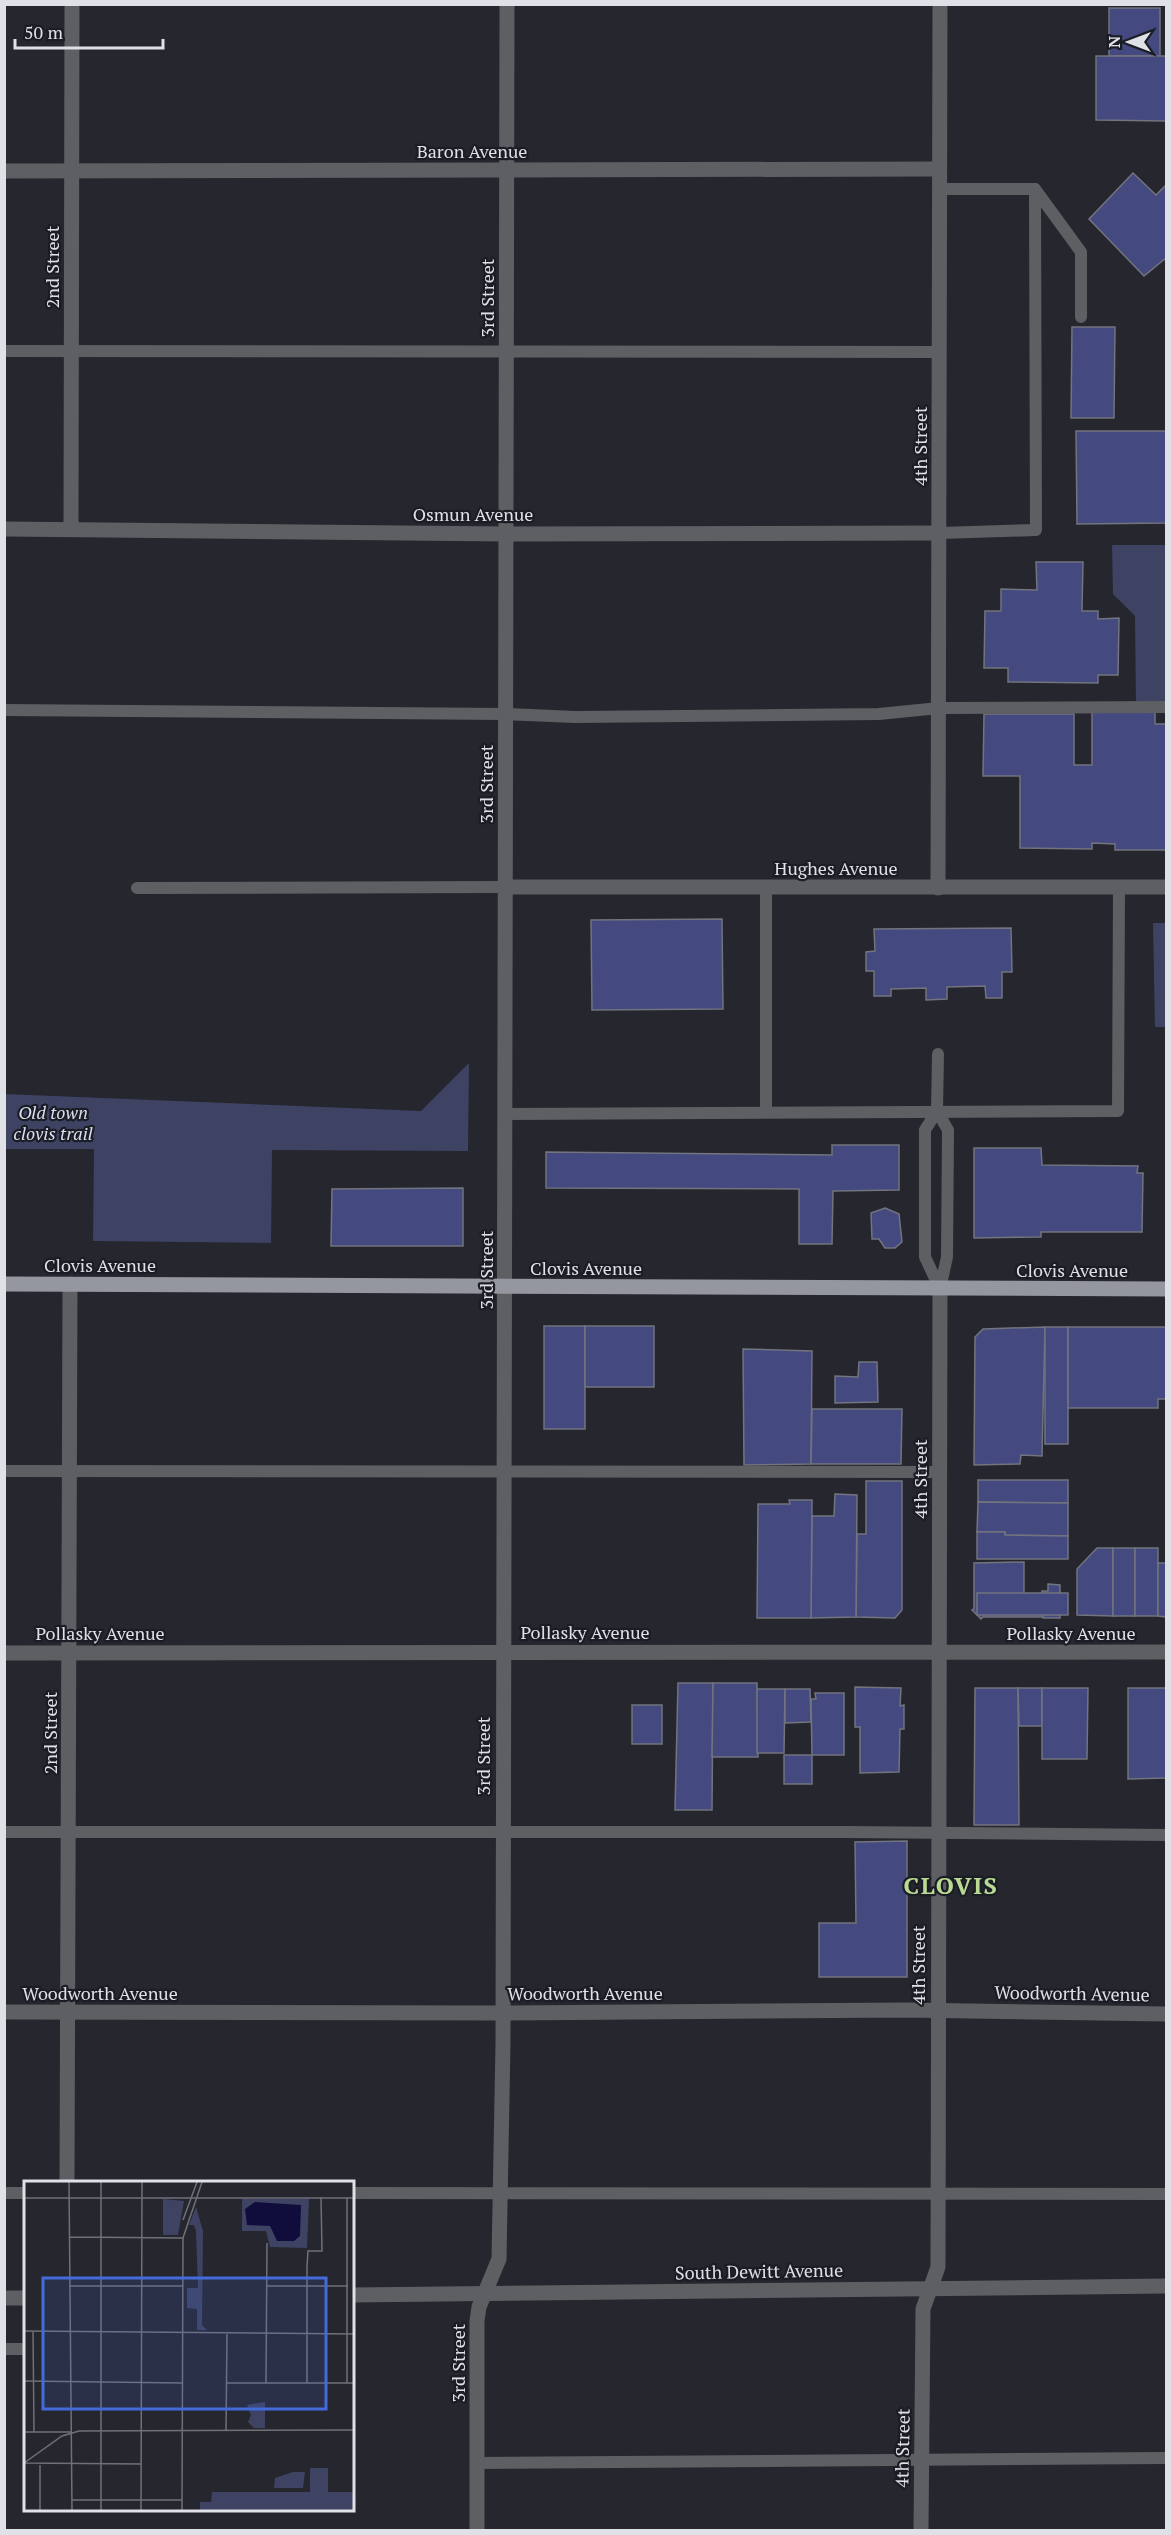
<svg xmlns="http://www.w3.org/2000/svg" width="1171" height="2535" viewBox="0 0 1171 2535" font-family="'PT Serif',serif">
	<style>
		.green { fill: #3e4364 }
		.building { fill: #444a80; stroke: #72747e; stroke-width: 1.5 }
		.lines { fill: none; stroke-linecap: round; stroke-linejoin: round }
		.service { stroke: #5e5f63; stroke-width: 12 }
		.minor { stroke: #5e5f63; stroke-width: 15 }
		.tertiary { stroke: #5e5f63; stroke-width: 15 }
		.primary { stroke: #9597a0; stroke-width: 15 }
		.labels { text-anchor: middle; dominant-baseline: central; stroke-width: 4.5; stroke-linejoin: round; paint-order: stroke }
		.street-label { font-size: 18px; fill: #e0e1e7; stroke: #1b1d25 }
		.park-label { font-size: 18px; font-style: italic; fill: #dbdef0; stroke: #1b1d25 }
		.district-label { font-size: 24px; font-weight: bold; letter-spacing: 1.5px; fill: #bad992; stroke: #1b1d25 }
		.inset-road { fill: none; stroke: #707178; stroke-width: 1.5 }
		.view { fill: #446bdb; fill-opacity: 0.15; stroke: #446bdb; stroke-width: 3 }
		.inset-edge { fill: none; stroke: #e0e1e7; stroke-width: 3 }
	</style>
	<rect width="100%" height="100%" fill="#25262e"/>
	<g class="green">
		<path d="M 1112,545 L 1166,545 L 1166,707 L 1136,707 L 1135,616 L 1113,594 Z"/>
		<path d="M 1153,923 L 1166,923 L 1166,1027 L 1155,1027 Z"/>
		<path d="M 469,1063 L 468,1151 L 272,1150 L 271,1243 L 93,1241 L 94,1149 L 5,1149 L 5,1094 L 421,1111 Z"/>
	</g>
	<g class="building">
		<rect x="1109" y="8" width="51" height="48"/>
		<path d="M 1096,56 L 1166,56 L 1166,121 L 1096,120 Z"/>
		<path d="M 1133,173 L 1156,195 L 1166,185 L 1166,258 L 1144,276 L 1089,219 Z"/>
		<path d="M 1072,327 L 1115,327 L 1114,418 L 1071,418 Z"/>
		<path d="M 1076,431 L 1166,431 L 1166,523 L 1077,524 Z"/>
		<path d="M 1036,562 L 1083,562 L 1082,611 L 1098,611 L 1098,619 L 1119,618 L 1118,675 L 1098,675 L 1098,683 L 1008,682 L 1008,668 L 984,668 L 985,611 L 1001,611 L 1001,589 L 1037,590 Z"/>
		<path d="M 1155,706 L 1155,724 L 1166,724 L 1166,850 L 1115,850 L 1115,844 L 1092,843 L 1092,849 L 1020,848 L 1020,776 L 983,776 L 984,714 L 1074,714 L 1074,765 L 1092,765 L 1092,707 Z"/>
		<path d="M 722,919 L 723,1009 L 592,1010 L 591,920 Z"/>
		<path d="M 1011,928 L 1012,972 L 1002,972 L 1002,998 L 986,998 L 985,986 L 947,987 L 947,999 L 926,1000 L 926,988 L 891,989 L 891,996 L 874,996 L 874,971 L 866,971 L 866,952 L 875,951 L 874,929 Z"/>
		<path d="M 832,1145 L 899,1145 L 899,1190 L 833,1191 L 832,1244 L 799,1244 L 799,1189 L 546,1188 L 546,1152 L 832,1155 Z"/>
		<path d="M 974,1148 L 1041,1148 L 1042,1165 L 1138,1166 L 1137,1173 L 1143,1173 L 1142,1232 L 1041,1232 L 1041,1237 L 974,1238 Z"/>
		<path d="M 463,1188 L 463,1246 L 331,1246 L 332,1189 Z"/>
		<path d="M 885,1208 L 899,1214 L 902,1242 L 895,1248 L 885,1248 L 879,1239 L 872,1239 L 871,1213 Z"/>
		<rect x="544" y="1326" width="41" height="103"/>
		<rect x="585" y="1326" width="69" height="61"/>
		<path d="M 1045,1327 L 1042,1456 L 1021,1455 L 1020,1464 L 974,1465 L 975,1337 L 983,1329 Z"/>
		<rect x="1045" y="1327" width="23" height="117"/>
		<path d="M 1068,1327 L 1166,1327 L 1166,1399 L 1158,1399 L 1158,1408 L 1068,1408 Z"/>
		<path d="M 743,1349 L 812,1351 L 811,1464 L 744,1465 Z"/>
		<path d="M 859,1362 L 877,1362 L 878,1402 L 835,1403 L 835,1376 L 858,1377 Z"/>
		<path d="M 812,1409 L 902,1409 L 901,1464 L 811,1464 Z"/>
		<path d="M 978,1480 L 1068,1480 L 1068,1503 L 978,1502 Z"/>
		<path d="M 866,1481 L 902,1481 L 902,1610 L 895,1618 L 856,1617 L 857,1534 L 866,1534 Z"/>
		<path d="M 835,1494 L 857,1495 L 856,1617 L 811,1618 L 812,1516 L 834,1516 Z"/>
		<path d="M 789,1500 L 812,1500 L 811,1618 L 757,1618 L 758,1504 L 790,1504 Z"/>
		<path d="M 978,1502 L 1068,1503 L 1068,1536 L 1005,1535 L 1005,1532 L 977,1532 Z"/>
		<path d="M 977,1532 L 1005,1532 L 1005,1535 L 1068,1536 L 1068,1559 L 977,1559 Z"/>
		<path d="M 1097,1548 L 1113,1548 L 1113,1616 L 1077,1615 L 1077,1569 Z"/>
		<rect x="1113" y="1548" width="22" height="68"/>
		<rect x="1135" y="1548" width="23" height="68"/>
		<path d="M 1024,1562 L 1024,1594 L 1042,1595 L 1043,1617 L 983,1617 L 981,1619 L 972,1610 L 974,1609 L 974,1563 Z"/>
		<path d="M 1158,1563 L 1166,1563 L 1166,1617 L 1158,1616 Z"/>
		<path d="M 1048,1584 L 1060,1585 L 1060,1618 L 1043,1618 L 1042,1591 L 1048,1591 Z"/>
		<rect x="977" y="1593" width="91" height="22"/>
		<path d="M 678,1683 L 713,1683 L 712,1810 L 675,1810 Z"/>
		<path d="M 713,1683 L 757,1683 L 758,1757 L 712,1757 Z"/>
		<path d="M 855,1687 L 901,1688 L 900,1706 L 904,1705 L 904,1729 L 900,1729 L 899,1772 L 860,1773 L 860,1727 L 855,1727 Z"/>
		<path d="M 975,1688 L 1018,1688 L 1019,1825 L 974,1825 Z"/>
		<path d="M 1018,1688 L 1042,1688 L 1042,1726 L 1019,1726 Z"/>
		<path d="M 1042,1688 L 1088,1688 L 1087,1759 L 1042,1759 Z"/>
		<path d="M 1128,1688 L 1166,1688 L 1166,1778 L 1128,1779 Z"/>
		<path d="M 757,1689 L 785,1689 L 784,1753 L 757,1753 Z"/>
		<path d="M 785,1689 L 810,1689 L 811,1722 L 785,1723 Z"/>
		<path d="M 815,1693 L 844,1693 L 844,1755 L 812,1755 L 811,1699 L 816,1699 Z"/>
		<rect x="632" y="1705" width="30" height="39"/>
		<rect x="784" y="1755" width="28" height="29"/>
		<path d="M 907,1841 L 907,1977 L 819,1977 L 819,1923 L 856,1923 L 855,1842 Z"/>
	</g>
	<g class="lines">
		<g class="service">
			<path d="M 939,189 L 1035,189 L 1036,530 L 940,533"/>
			<path d="M 1035,189 L 1081,252 L 1081,317"/>
			<path d="M 4,351 L 939,352"/>
			<path d="M 4,710 L 505,714 L 575,717 L 879,714 L 939,708 L 1166,707"/>
			<path d="M 766,887 L 766,1112"/>
			<path d="M 137,888 L 505,887"/>
			<path d="M 938,1054 L 937,1111 L 948,1130 L 947,1257 L 940,1289"/>
			<path d="M 937,1111 L 925,1130 L 925,1257 L 940,1289"/>
			<path d="M 505,1114 L 1118,1111 L 1119,888"/>
			<path d="M 4,1471 L 939,1472"/>
			<path d="M 4,1832 L 846,1832 L 1166,1835"/>
			<path d="M 4,2193 L 26,2193"/>
			<path d="M 352,2193 L 1166,2194"/>
			<path d="M 4,2349 L 26,2349"/>
			<path d="M 477,2463 L 1166,2458"/>
		</g>
		<g class="minor">
			<path d="M 4,171 L 939,169"/>
			<path d="M 4,529 L 505,534 L 940,533"/>
			<path d="M 71,529 L 72,4"/>
			<path d="M 505,887 L 1166,887"/>
			<path d="M 938,888 L 940,4"/>
			<path d="M 4,1653 L 1166,1652"/>
			<path d="M 4,2012 L 503,2013 L 907,2010 L 1166,2014"/>
			<path d="M 67,2182 L 70,1284"/>
			<path d="M 352,2295 L 1166,2286"/>
			<path d="M 4,2298 L 26,2298"/>
			<path d="M 921,2530 L 923,2309 L 938,2267 L 940,1289"/>
		</g>
		<path class="tertiary" d="M 477,2530 L 477,2321 L 479,2307 L 499,2259 L 503,2043 L 507,4"/>
		<path class="primary" d="M 4,1284 L 1166,1289"/>
	</g>
	<g class="labels">
		<g class="street-label">
			<text x="472" y="151">Baron Avenue</text>
			<text transform="translate(52 267) rotate(-90)">2nd Street</text>
			<text transform="translate(487 298) rotate(-90)">3rd Street</text>
			<text transform="translate(920 446) rotate(-90)">4th Street</text>
			<text x="473" y="514">Osmun Avenue</text>
			<text transform="translate(486 784) rotate(-90)">3rd Street</text>
			<text x="836" y="868">Hughes Avenue</text>
			<text x="100" y="1265">Clovis Avenue</text>
			<text x="586" y="1268">Clovis Avenue</text>
			<text transform="translate(486 1270) rotate(-90)">3rd Street</text>
			<text x="1072" y="1270">Clovis Avenue</text>
			<text transform="translate(920 1479) rotate(-90)">4th Street</text>
			<text x="585" y="1632">Pollasky Avenue</text>
			<text x="100" y="1633">Pollasky Avenue</text>
			<text x="1071" y="1633">Pollasky Avenue</text>
			<text transform="translate(50 1733) rotate(-90)">2nd Street</text>
			<text transform="translate(483 1756) rotate(-90)">3rd Street</text>
			<text transform="translate(918 1965) rotate(-90)">4th Street</text>
			<text x="100" y="1993">Woodworth Avenue</text>
			<text x="585" y="1993">Woodworth Avenue</text>
			<text transform="translate(1072 1993) rotate(1)">Woodworth Avenue</text>
			<text transform="translate(759 2271) rotate(-1)">South Dewitt Avenue</text>
			<text transform="translate(458 2363) rotate(-90)">3rd Street</text>
			<text transform="translate(902 2448) rotate(-89)">4th Street</text>
		</g>
		<g class="park-label">
			<text x="53" y="1112">Old town<tspan x="53" dy="21">clovis trail</tspan></text>
		</g>
		<g class="district-label">
			<text x="951" y="1885">CLOVIS</text>
		</g>
	</g>
	<g transform="translate(24 2181)">
		<rect width="330" height="330" fill="#25262e"/>
		<path d="M 139,18 L 160,20 L 154,54 L 139,54 ZM 218,18 L 285,18 L 283,67 L 246,66 L 242,50 L 218,50 ZM 172,26 L 179,50 L 178,144 L 183,149 L 173,149 L 173,128 L 163,127 L 163,107 L 174,107 L 172,50 L 170,44 L 165,44 ZM 241,221 L 241,247 L 230,247 L 224,241 L 227,234 L 223,224 ZM 286,287 L 304,287 L 304,311 L 330,311 L 330,329 L 176,329 L 176,321 L 187,321 L 188,311 L 286,311 ZM 269,291 L 281,291 L 279,307 L 250,307 L 251,297 Z" fill="#3e4364"/>
		<path d="M 231,21 L 277,24 L 276,55 L 270,60 L 253,60 L 246,45 L 223,44 L 221,28 Z" fill="#100d3d"/>
		<path class="inset-road" d="M 45,1 L 48,329M 0,17 L 330,17M 159,39 L 173,1M 46,56 L 159,57M 45,105 L 159,105M 243,105 L 324,105M 0,150 L 330,153M 9,150 L 10,251M 0,200 L 158,202M 203,202 L 330,202M 242,202 L 243,62M 283,202 L 283,85 L 284,70 L 298,70 L 297,16M 323,202 L 323,17M 202,250 L 203,153M 0,251 L 47,251M 0,282 L 117,283M 0,282 L 38,255 L 55,250 L 330,249M 48,319 L 158,319M 16,329 L 16,284M 77,329 L 77,1M 117,329 L 118,1M 158,329 L 159,57 L 178,1"/>
		<path class="view" d="M 19,97 L 302,97 L 302,228 L 19,228 Z"/>
		<rect width="330" height="330" class="inset-edge"/>
	</g>
	<rect width="1171" height="2535" fill="none" stroke="#e0e1e7" stroke-width="12"/>
	<g transform="translate(1129 42) rotate(270)" stroke="#1b1d25" stroke-width="4.5" paint-order="stroke">
	<path d="M0-4.5L10 22L0 15L-10 22Z" fill="#e0e1e7"/>
	<text y="-9" font-size="16" font-weight="bold" text-anchor="middle" fill="#e0e1e7">N</text>
	</g>
	<path d="M15 39v9h148v-9" fill="none" stroke="#e0e1e7" stroke-width="3"/>
	<text x="24" y="39" font-size="18" fill="#e0e1e7" stroke="#1b1d25" stroke-width="4.5" paint-order="stroke">50 m</text>
</svg>
